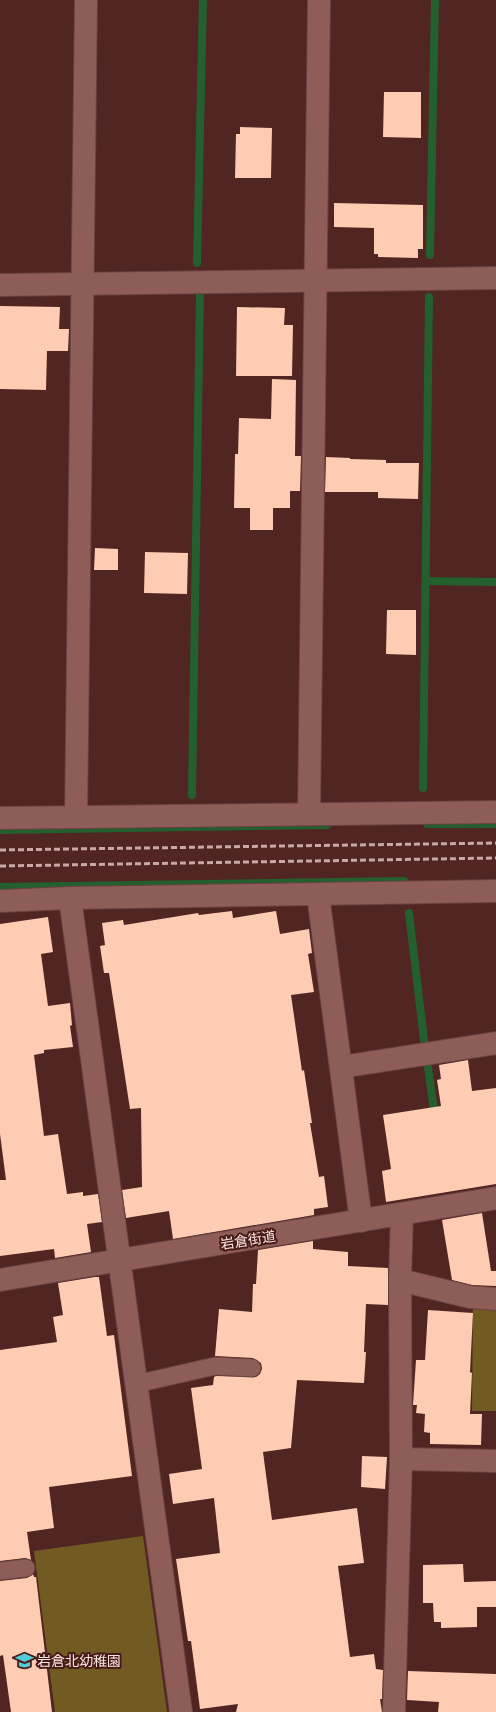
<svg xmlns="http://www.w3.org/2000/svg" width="496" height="1712" viewBox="0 0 496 1712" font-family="Arial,'Noto Sans JP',sans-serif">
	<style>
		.green { fill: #725b22 }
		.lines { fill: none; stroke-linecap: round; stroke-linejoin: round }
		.stream { stroke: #245f2e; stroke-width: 8 }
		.building { fill: #fecbb3 }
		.lane-casing { stroke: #684341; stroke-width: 19 }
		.street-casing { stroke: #684341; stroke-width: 24 }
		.lane { stroke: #8f5d57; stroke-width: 17 }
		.street { stroke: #8f5d57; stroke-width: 22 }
		.rail { stroke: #c7a9a6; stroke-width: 3; stroke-dasharray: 6 3; stroke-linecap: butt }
		.labels { text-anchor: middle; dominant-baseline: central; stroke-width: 4; stroke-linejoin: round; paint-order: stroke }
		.street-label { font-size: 14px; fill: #fbe3e0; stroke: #461b17 }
		.poi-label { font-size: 14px; fill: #fbe3e0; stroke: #461b17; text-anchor: start }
	</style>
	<rect width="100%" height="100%" fill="#512521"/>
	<g class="green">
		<path d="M 473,1304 L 496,1306 L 496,1411 L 472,1411 Z"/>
		<path d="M 143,1536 L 167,1712 L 55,1712 L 34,1551 Z"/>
	</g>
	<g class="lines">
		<g class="stream">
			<path d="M 430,255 L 435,0"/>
			<path d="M 197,263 L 203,0"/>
			<path d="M 426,581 L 496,582"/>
			<path d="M 423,788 L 429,297"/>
			<path d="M 192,795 L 200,291"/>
			<path d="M 427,824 L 496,824"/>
			<path d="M 0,830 L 327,825"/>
			<path d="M 0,887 L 404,881"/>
			<path d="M 409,913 L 424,1040"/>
			<path d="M 428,1067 L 435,1118"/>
		</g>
	</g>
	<g class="building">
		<path d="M 384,92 L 421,92 L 421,138 L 383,137 Z"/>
		<path d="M 240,127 L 272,128 L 271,178 L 235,178 L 236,134 L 240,134 Z"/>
		<path d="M 334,203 L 423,205 L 423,249 L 418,249 L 418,258 L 378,257 L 378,254 L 374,254 L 374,228 L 334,227 Z"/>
		<path d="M 0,306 L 60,307 L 59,329 L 69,329 L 68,351 L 47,351 L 46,390 L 0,389 Z"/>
		<path d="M 237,307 L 285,308 L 284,325 L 293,325 L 292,376 L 236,376 Z"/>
		<path d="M 272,379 L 296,380 L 295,456 L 301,456 L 300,491 L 290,491 L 290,508 L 273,508 L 273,530 L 250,530 L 250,508 L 234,508 L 235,454 L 238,454 L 239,418 L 271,419 Z"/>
		<path d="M 326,457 L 350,458 L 350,459 L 386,460 L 386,463 L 419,463 L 418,499 L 378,498 L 378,492 L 325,492 Z"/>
		<path d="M 95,548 L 118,549 L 118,570 L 94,570 Z"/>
		<path d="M 145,552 L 188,553 L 187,594 L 144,593 Z"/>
		<path d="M 387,610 L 416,610 L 416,655 L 386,654 Z"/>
		<path d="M 232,911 L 233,918 L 276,911 L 280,934 L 309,929 L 312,953 L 308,954 L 314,992 L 291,995 L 302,1071 L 304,1070 L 312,1123 L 310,1123 L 319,1177 L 324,1176 L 328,1207 L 314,1209 L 314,1215 L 173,1239 L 169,1211 L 126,1218 L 122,1190 L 142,1187 L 141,1108 L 130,1109 L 109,973 L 104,973 L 100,946 L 105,945 L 102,923 L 123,920 L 124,925 L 198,913 L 199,915 Z"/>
		<path d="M 48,917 L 53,952 L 41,954 L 48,1006 L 70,1003 L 72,1025 L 70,1026 L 73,1047 L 44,1050 L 44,1053 L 34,1055 L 44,1136 L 58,1134 L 67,1194 L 83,1192 L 83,1196 L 98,1194 L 102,1222 L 87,1224 L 91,1252 L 55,1258 L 54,1249 L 0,1256 L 0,1180 L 6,1180 L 0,1134 L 0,924 Z"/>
		<path d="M 468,1060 L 472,1091 L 496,1088 L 496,1184 L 386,1202 L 382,1171 L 391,1169 L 383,1115 L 441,1106 L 437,1080 L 441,1079 L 439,1065 Z"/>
		<path d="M 482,1213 L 491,1271 L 496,1271 L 496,1286 L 472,1285 L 452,1280 L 442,1220 Z"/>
		<path d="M 313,1241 L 313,1249 L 348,1252 L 348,1266 L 388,1268 L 388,1305 L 366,1304 L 364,1352 L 366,1352 L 364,1383 L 297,1380 L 291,1448 L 263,1452 L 272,1520 L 357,1508 L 364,1563 L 338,1566 L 350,1657 L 374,1654 L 376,1669 L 383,1670 L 382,1699 L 380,1699 L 382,1712 L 236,1712 L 238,1704 L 200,1709 L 191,1641 L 188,1641 L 176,1559 L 220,1553 L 214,1498 L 173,1504 L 169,1474 L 202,1469 L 191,1388 L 213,1385 L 214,1377 L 216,1376 L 256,1377 L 260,1374 L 262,1369 L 261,1363 L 253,1358 L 215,1356 L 219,1309 L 252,1312 L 253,1284 L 256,1284 L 258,1250 Z"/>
		<path d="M 95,1277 L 99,1277 L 107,1336 L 114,1335 L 132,1476 L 49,1487 L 54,1528 L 27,1532 L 31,1560 L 25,1558 L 0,1561 L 0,1350 L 57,1342 L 53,1317 L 63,1315 L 58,1283 Z"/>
		<path d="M 428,1310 L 473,1313 L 470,1372 L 472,1373 L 470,1414 L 482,1414 L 481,1445 L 430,1444 L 430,1433 L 424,1432 L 425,1414 L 416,1413 L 417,1405 L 413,1405 L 416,1360 L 425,1360 Z"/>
		<path d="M 362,1456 L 387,1457 L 385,1489 L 361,1487 Z"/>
		<path d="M 463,1564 L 464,1582 L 496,1581 L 496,1607 L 477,1607 L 477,1627 L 441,1628 L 441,1622 L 434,1622 L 433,1603 L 423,1603 L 423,1565 Z"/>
		<path d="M 33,1574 L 34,1577 L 36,1577 L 52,1712 L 11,1712 L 3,1655 L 0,1656 L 0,1581 L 27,1578 Z"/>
		<path d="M 408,1671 L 496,1674 L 496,1712 L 438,1712 L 439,1702 L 407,1700 Z"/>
	</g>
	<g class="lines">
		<defs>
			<g id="lane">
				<path d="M 136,1384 L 215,1366 L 252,1368"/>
				<path d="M 0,1571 L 26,1568"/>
			</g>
			<g id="street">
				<path d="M 0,285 L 496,278"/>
				<path d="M 309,814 L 319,0"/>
				<path d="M 76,817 L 86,0"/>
				<path d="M 0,818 L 496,812"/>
				<path d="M 318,895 L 361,1221"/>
				<path d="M 70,898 L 181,1712"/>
				<path d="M 0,901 L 70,898 L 496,891"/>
				<path d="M 341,1067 L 496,1043"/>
				<path d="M 0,1280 L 496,1198"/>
				<path d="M 400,1280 L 470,1297 L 496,1299"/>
				<path d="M 401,1459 L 496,1461"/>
				<path d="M 394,1712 L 401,1459 L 400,1280 L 402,1214"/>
			</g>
		</defs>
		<use href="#lane" class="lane-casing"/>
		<use href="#street" class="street-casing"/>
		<use href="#lane" class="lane"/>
		<use href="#street" class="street"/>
		<g class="rail">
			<path d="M 0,850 L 496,843"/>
			<path d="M 0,866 L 496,858"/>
		</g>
	</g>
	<defs>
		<symbol id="school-bare" viewBox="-9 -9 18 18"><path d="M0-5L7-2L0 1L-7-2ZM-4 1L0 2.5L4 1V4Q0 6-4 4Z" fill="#53cbda" stroke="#461b17" stroke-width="2.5" paint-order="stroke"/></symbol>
	</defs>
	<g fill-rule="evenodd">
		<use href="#school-bare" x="12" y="1648" width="25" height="25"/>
	</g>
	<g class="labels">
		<g class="street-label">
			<text transform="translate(248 1240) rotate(-9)">岩倉街道</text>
		</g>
		<g class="poi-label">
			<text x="37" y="1661">岩倉北幼稚園</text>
		</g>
	</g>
</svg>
